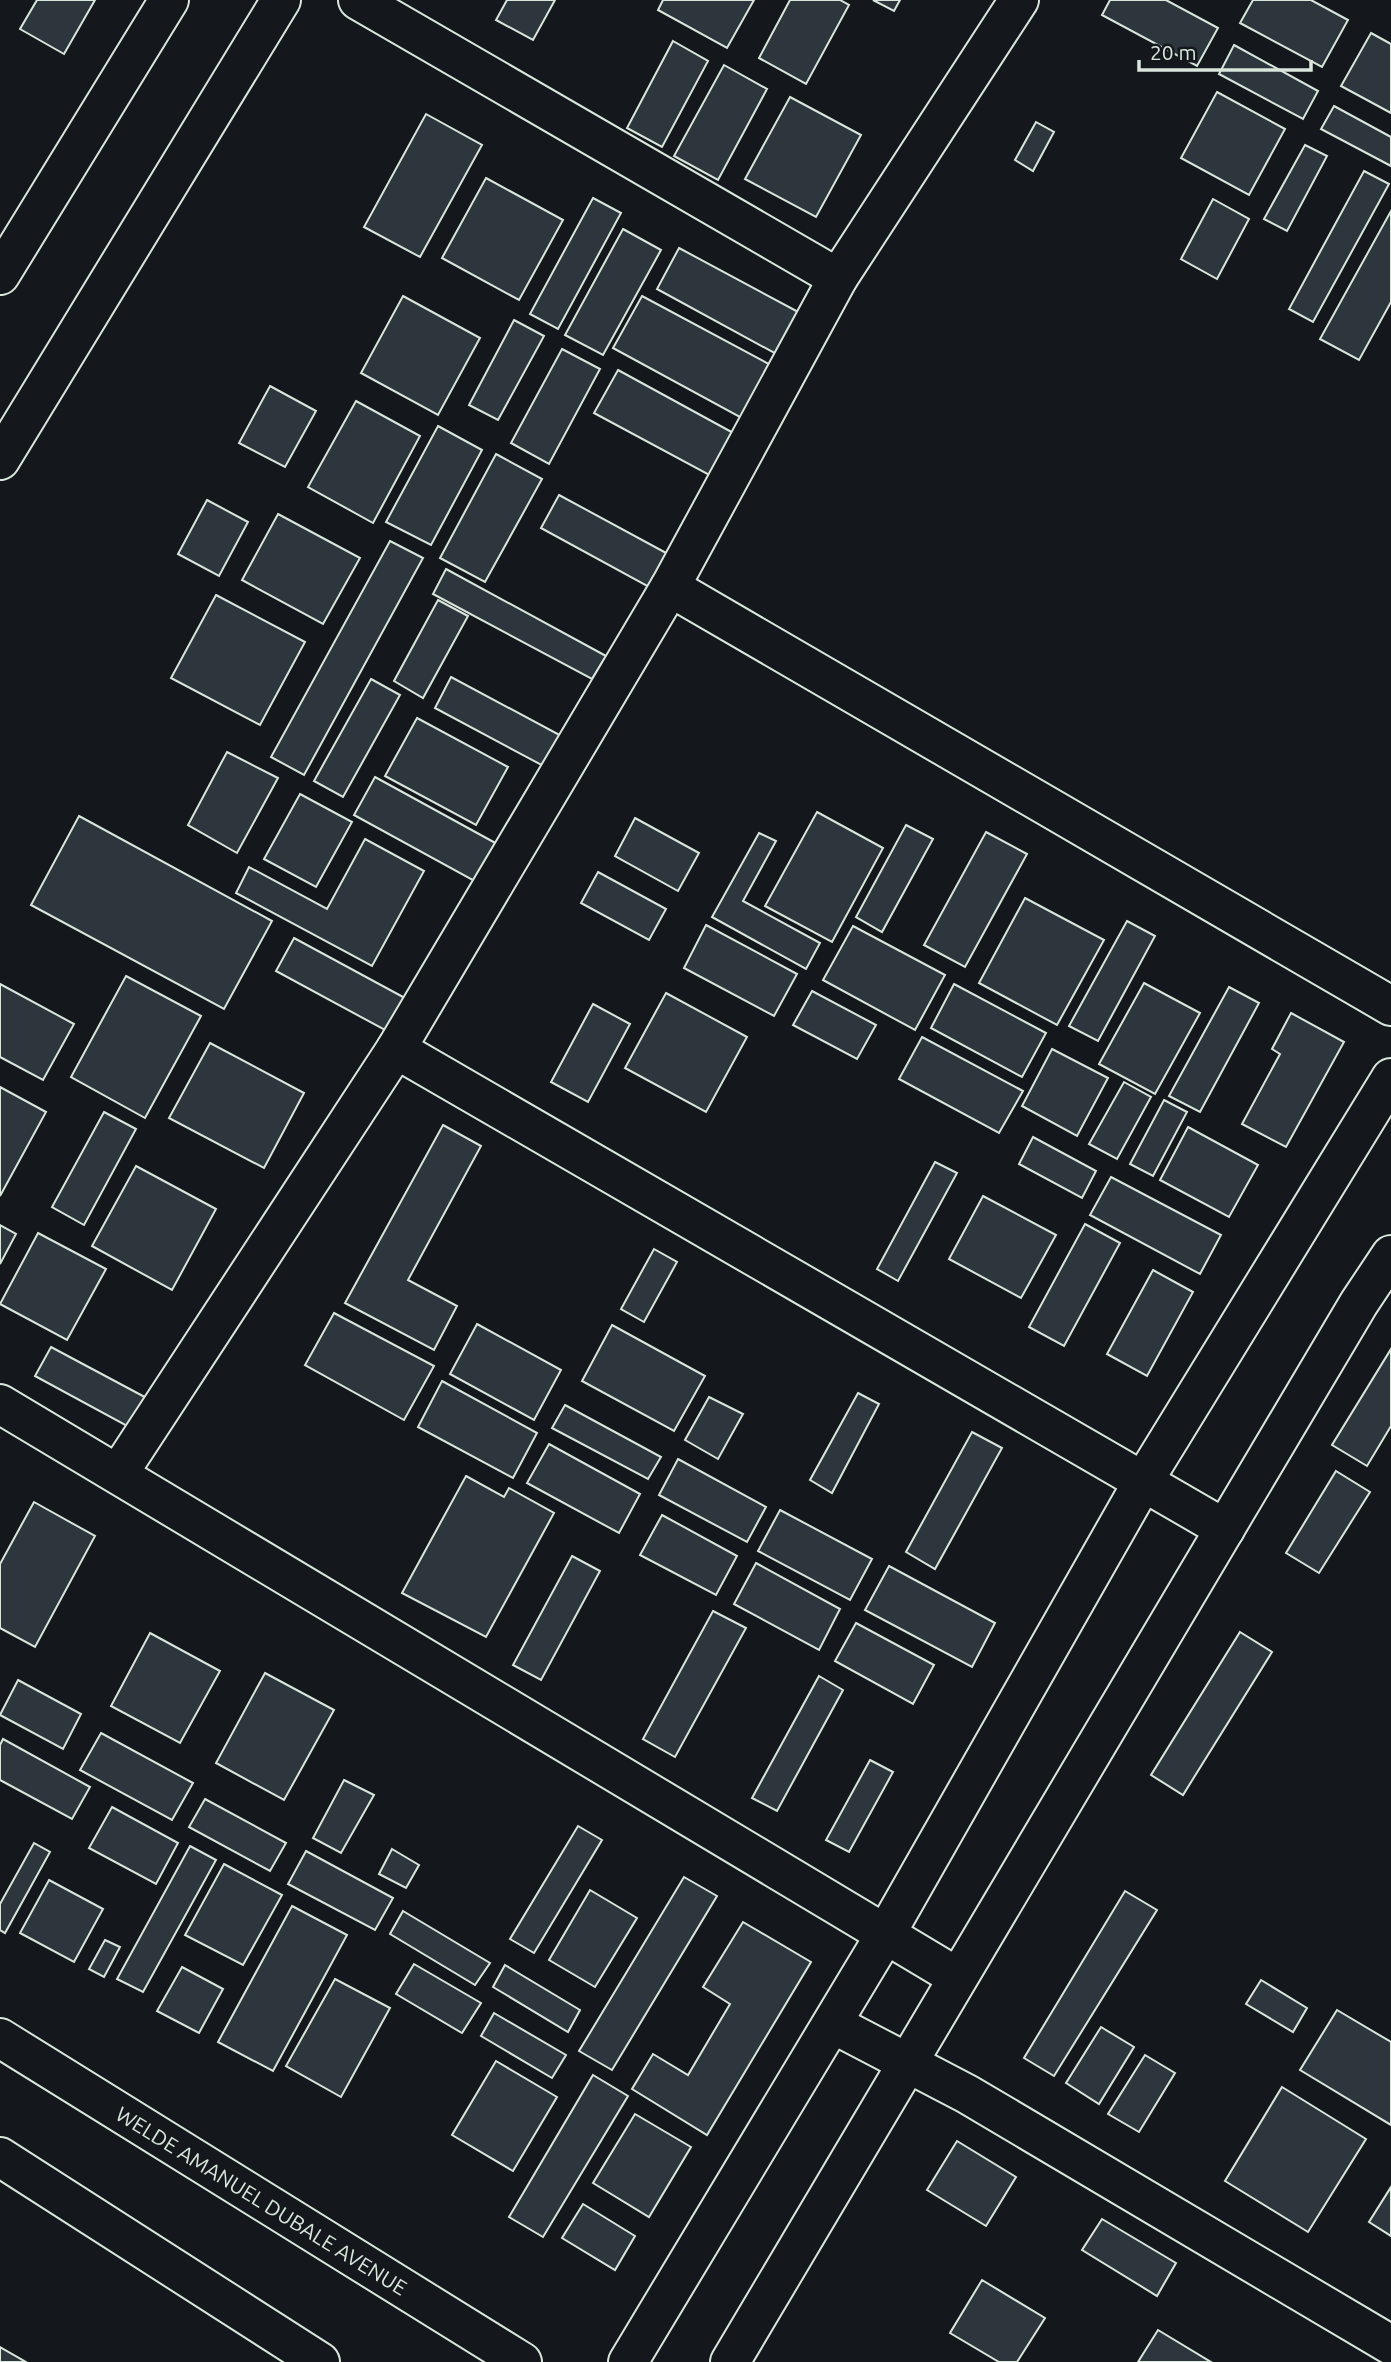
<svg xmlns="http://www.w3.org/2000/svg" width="1391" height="2362" viewBox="0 0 1391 2362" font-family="Ubuntu,sans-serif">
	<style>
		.building { fill: #2c363c; stroke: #d8e6dc; stroke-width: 2 }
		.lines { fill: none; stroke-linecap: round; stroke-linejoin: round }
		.minor-casing { stroke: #d8e6dc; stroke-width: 42 }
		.major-casing { stroke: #d8e6dc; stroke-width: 42 }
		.minor { stroke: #14181c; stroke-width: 38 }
		.major { stroke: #14181c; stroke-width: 38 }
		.labels { text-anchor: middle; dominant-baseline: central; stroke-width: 5; stroke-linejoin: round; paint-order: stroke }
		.street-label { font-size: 21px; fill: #d8e6dc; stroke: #14181c }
	</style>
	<rect width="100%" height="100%" fill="#14181c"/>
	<g class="building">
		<path d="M 37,0 L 95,0 L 64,54 L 20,29 Z"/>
		<path d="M 507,0 L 555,0 L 533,40 L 496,20 Z"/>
		<path d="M 663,0 L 754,0 L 727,48 L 658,10 Z"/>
		<path d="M 790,0 L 840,0 L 849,5 L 806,84 L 759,58 Z"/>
		<path d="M 873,0 L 900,0 L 894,11 Z"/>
		<path d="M 1110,0 L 1166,0 L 1218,28 L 1197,66 L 1102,15 Z"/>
		<path d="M 1253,0 L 1311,0 L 1348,20 L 1322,67 L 1240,23 Z"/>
		<path d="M 1371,33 L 1391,44 L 1391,113 L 1341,86 Z"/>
		<path d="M 673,41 L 708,61 L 662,147 L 627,128 Z"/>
		<path d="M 1234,45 L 1318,91 L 1303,119 L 1219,74 Z"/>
		<path d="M 724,65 L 767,89 L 718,180 L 674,156 Z"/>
		<path d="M 1217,92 L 1285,129 L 1249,195 L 1181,158 Z"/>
		<path d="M 790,97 L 861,135 L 816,217 L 745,179 Z"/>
		<path d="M 1334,106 L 1391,137 L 1391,166 L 1321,129 Z"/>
		<path d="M 426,114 L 482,145 L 420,257 L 364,227 Z"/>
		<path d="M 1036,122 L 1054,132 L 1033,171 L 1015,160 Z"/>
		<path d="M 1305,145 L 1327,156 L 1287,231 L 1264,219 Z"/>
		<path d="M 1364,171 L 1389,184 L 1313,322 L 1289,309 Z"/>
		<path d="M 486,178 L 563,220 L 519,300 L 442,258 Z"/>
		<path d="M 593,198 L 621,213 L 558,329 L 530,314 Z"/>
		<path d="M 1213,199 L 1249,219 L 1217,279 L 1181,259 Z"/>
		<path d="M 1391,211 L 1391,302 L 1359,360 L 1320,339 Z"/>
		<path d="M 623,229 L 661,250 L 603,355 L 565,335 Z"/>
		<path d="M 679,248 L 802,314 L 780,356 L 657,289 Z"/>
		<path d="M 403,296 L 480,338 L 438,415 L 361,373 Z"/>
		<path d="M 642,296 L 778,369 L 749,422 L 613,348 Z"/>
		<path d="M 514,320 L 544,336 L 498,420 L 469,405 Z"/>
		<path d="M 562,349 L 600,369 L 549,464 L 511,443 Z"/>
		<path d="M 618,370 L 737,435 L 713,477 L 594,413 Z"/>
		<path d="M 270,386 L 316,411 L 285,467 L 239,443 Z"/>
		<path d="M 356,401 L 420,436 L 373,523 L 308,487 Z"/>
		<path d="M 438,426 L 482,450 L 431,545 L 386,522 Z"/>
		<path d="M 496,454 L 542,479 L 485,582 L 440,558 Z"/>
		<path d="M 559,495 L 668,554 L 649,587 L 541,528 Z"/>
		<path d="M 207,500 L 248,522 L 219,576 L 178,554 Z"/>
		<path d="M 278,514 L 360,558 L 323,624 L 242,580 Z"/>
		<path d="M 390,541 L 423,558 L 304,775 L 271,757 Z"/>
		<path d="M 446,569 L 606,656 L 592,679 L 433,594 Z"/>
		<path d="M 216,595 L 305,642 L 260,725 L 171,678 Z"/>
		<path d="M 438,600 L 468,616 L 423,698 L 394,681 Z"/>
		<path d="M 451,677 L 567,739 L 551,770 L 435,708 Z"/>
		<path d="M 371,679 L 400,695 L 343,797 L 314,781 Z"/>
		<path d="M 417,718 L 508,767 L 476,825 L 385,776 Z"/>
		<path d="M 227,752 L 278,778 L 237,853 L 188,825 Z"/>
		<path d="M 375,777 L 510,851 L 489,889 L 354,815 Z"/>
		<path d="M 300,794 L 352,822 L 316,887 L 264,859 Z"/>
		<path d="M 817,812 L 883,848 L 832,942 L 765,906 Z"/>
		<path d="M 79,816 L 272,921 L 224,1009 L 31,905 Z"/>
		<path d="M 635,818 L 699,853 L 678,891 L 615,856 Z"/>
		<path d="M 906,825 L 933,839 L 882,932 L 856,917 Z"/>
		<path d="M 986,832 L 1027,854 L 965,967 L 924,945 Z"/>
		<path d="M 759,833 L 776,841 L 743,901 L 820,943 L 806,969 L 712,917 Z"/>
		<path d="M 365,839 L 424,871 L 372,966 L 236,893 L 249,867 L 327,909 Z"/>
		<path d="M 598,872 L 666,909 L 649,940 L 581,903 Z"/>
		<path d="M 1025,898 L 1104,940 L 1057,1025 L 979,983 Z"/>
		<path d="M 1127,921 L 1155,936 L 1098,1041 L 1069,1026 Z"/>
		<path d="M 706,925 L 797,974 L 774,1016 L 684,968 Z"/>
		<path d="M 853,926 L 945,975 L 915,1030 L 823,980 Z"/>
		<path d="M 294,938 L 416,1004 L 398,1037 L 276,971 Z"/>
		<path d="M 126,976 L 201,1016 L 145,1118 L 71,1077 Z"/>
		<path d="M 1144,983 L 1200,1013 L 1155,1094 L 1099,1064 Z"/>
		<path d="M 0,984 L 74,1024 L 43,1080 L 0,1057 Z"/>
		<path d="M 954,984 L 1046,1033 L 1022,1077 L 931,1028 Z"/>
		<path d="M 1229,987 L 1259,1003 L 1200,1112 L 1169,1096 Z"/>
		<path d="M 812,991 L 876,1025 L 857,1059 L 793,1025 Z"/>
		<path d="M 666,993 L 747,1037 L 706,1112 L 625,1068 Z"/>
		<path d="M 593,1004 L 630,1024 L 588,1102 L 551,1082 Z"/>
		<path d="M 1291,1013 L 1344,1042 L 1286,1147 L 1242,1124 L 1280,1054 L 1272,1049 Z"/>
		<path d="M 922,1037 L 1023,1091 L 999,1133 L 899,1079 Z"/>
		<path d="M 210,1043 L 304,1093 L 264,1168 L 169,1118 Z"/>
		<path d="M 1052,1049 L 1108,1078 L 1077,1136 L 1022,1106 Z"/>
		<path d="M 1124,1082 L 1151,1097 L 1117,1159 L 1089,1144 Z"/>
		<path d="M 0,1087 L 46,1112 L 0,1196 Z"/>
		<path d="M 1164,1100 L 1187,1112 L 1153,1176 L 1130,1164 Z"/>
		<path d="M 104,1112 L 136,1129 L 84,1225 L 52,1207 Z"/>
		<path d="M 443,1125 L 481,1146 L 408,1280 L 457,1306 L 434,1350 L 345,1303 Z"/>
		<path d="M 1188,1127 L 1258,1165 L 1229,1217 L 1160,1180 Z"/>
		<path d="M 1033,1137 L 1096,1171 L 1082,1198 L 1019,1164 Z"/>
		<path d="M 935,1162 L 957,1173 L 898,1281 L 877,1269 Z"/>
		<path d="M 136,1166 L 216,1209 L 172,1290 L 92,1246 Z"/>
		<path d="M 1111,1177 L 1221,1235 L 1200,1274 L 1090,1215 Z"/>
		<path d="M 983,1196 L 1056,1235 L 1021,1298 L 949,1259 Z"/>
		<path d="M 1085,1224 L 1120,1243 L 1064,1346 L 1029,1327 Z"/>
		<path d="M 0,1225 L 16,1234 L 0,1264 Z"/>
		<path d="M 38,1233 L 106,1269 L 67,1340 L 0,1304 Z"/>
		<path d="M 654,1249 L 677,1262 L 644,1322 L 621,1309 Z"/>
		<path d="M 1153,1270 L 1193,1292 L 1147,1376 L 1107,1354 Z"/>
		<path d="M 334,1313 L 434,1366 L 404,1420 L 305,1365 Z"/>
		<path d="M 477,1324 L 561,1370 L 534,1420 L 450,1374 Z"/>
		<path d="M 612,1325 L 705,1376 L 674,1431 L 582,1381 Z"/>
		<path d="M 51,1347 L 156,1403 L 140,1433 L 35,1376 Z"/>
		<path d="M 1391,1349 L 1391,1426 L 1367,1466 L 1332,1445 Z"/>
		<path d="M 442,1381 L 537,1433 L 513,1478 L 418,1427 Z"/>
		<path d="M 858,1393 L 879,1404 L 832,1493 L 810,1480 Z"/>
		<path d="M 709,1397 L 743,1414 L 718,1459 L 685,1440 Z"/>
		<path d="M 565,1405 L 661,1457 L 648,1479 L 552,1428 Z"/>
		<path d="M 972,1432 L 1002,1448 L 935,1569 L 906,1552 Z"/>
		<path d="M 549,1444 L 640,1494 L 619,1533 L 527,1483 Z"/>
		<path d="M 678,1459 L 766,1507 L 747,1542 L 659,1495 Z"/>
		<path d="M 1336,1471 L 1370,1492 L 1319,1573 L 1286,1553 Z"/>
		<path d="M 466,1476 L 504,1497 L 509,1488 L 554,1513 L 486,1637 L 402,1593 Z"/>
		<path d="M 34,1502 L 95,1536 L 35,1647 L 0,1628 L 0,1564 Z"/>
		<path d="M 780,1510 L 872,1559 L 850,1600 L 758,1551 Z"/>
		<path d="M 662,1515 L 737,1556 L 716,1595 L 640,1555 Z"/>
		<path d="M 572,1556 L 600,1571 L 541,1680 L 513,1665 Z"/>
		<path d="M 756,1563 L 840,1609 L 819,1650 L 734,1604 Z"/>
		<path d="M 889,1566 L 995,1623 L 972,1667 L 865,1610 Z"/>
		<path d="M 713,1611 L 746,1628 L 675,1757 L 643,1739 Z"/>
		<path d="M 856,1623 L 934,1665 L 913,1704 L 835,1661 Z"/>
		<path d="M 1240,1632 L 1272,1652 L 1183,1795 L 1151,1775 Z"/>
		<path d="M 150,1633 L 220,1671 L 180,1743 L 111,1706 Z"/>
		<path d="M 265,1673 L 334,1710 L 284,1800 L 216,1763 Z"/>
		<path d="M 819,1676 L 843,1690 L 777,1811 L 752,1798 Z"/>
		<path d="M 18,1680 L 81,1714 L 63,1749 L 0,1715 Z"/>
		<path d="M 101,1733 L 193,1783 L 172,1820 L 80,1770 Z"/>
		<path d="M 3,1739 L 90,1787 L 72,1819 L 0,1780 L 0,1745 Z"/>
		<path d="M 870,1760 L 893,1772 L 849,1852 L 826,1840 Z"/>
		<path d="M 344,1780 L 374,1795 L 341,1853 L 313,1838 Z"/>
		<path d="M 205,1799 L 286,1843 L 270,1871 L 189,1827 Z"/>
		<path d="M 112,1807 L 178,1843 L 156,1884 L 89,1848 Z"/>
		<path d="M 578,1826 L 602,1840 L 534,1953 L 510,1939 Z"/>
		<path d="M 34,1843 L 50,1852 L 5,1933 L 0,1930 L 0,1904 Z"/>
		<path d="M 190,1846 L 216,1860 L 143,1992 L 117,1979 Z"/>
		<path d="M 392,1849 L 419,1865 L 406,1888 L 379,1874 Z"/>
		<path d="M 306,1851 L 393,1898 L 375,1930 L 288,1884 Z"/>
		<path d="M 224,1864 L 282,1895 L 243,1965 L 185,1935 Z"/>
		<path d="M 684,1877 L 717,1896 L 612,2070 L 579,2051 Z"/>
		<path d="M 49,1880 L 103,1909 L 74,1962 L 20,1933 Z"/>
		<path d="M 590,1890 L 637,1918 L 595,1987 L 549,1960 Z"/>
		<path d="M 1125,1891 L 1157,1910 L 1054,2076 L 1024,2058 Z"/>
		<path d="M 292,1906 L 347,1935 L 273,2071 L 218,2042 Z"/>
		<path d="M 403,1911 L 490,1963 L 475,1985 L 390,1934 Z"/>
		<path d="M 743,1922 L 811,1962 L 707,2135 L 632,2089 L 653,2054 L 688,2075 L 730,2004 L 703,1987 Z"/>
		<path d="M 105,1940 L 120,1947 L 104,1977 L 89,1969 Z"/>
		<path d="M 414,1964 L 481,2003 L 462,2033 L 396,1994 Z"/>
		<path d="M 505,1965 L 580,2010 L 568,2032 L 493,1987 Z"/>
		<path d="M 182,1967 L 223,1989 L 199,2033 L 157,2011 Z"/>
		<path d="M 335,1979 L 390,2008 L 341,2097 L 286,2066 Z"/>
		<path d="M 1261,1980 L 1307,2008 L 1293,2032 L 1246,2004 Z"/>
		<path d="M 1337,2010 L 1391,2042 L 1391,2125 L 1300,2070 Z"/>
		<path d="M 494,2013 L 566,2055 L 552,2078 L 481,2036 Z"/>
		<path d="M 1101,2027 L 1134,2047 L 1099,2104 L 1066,2083 Z"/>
		<path d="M 1145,2055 L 1175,2073 L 1139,2132 L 1108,2114 Z"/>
		<path d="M 496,2061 L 557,2097 L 513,2171 L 452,2135 Z"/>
		<path d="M 593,2075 L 628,2096 L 543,2237 L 509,2217 Z"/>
		<path d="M 1282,2087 L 1366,2139 L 1308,2232 L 1225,2181 Z"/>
		<path d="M 635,2114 L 691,2147 L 649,2217 L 593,2183 Z"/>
		<path d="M 957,2141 L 1016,2177 L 986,2226 L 927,2190 Z"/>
		<path d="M 1391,2187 L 1391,2236 L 1369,2222 Z"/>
		<path d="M 583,2204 L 635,2236 L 615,2270 L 562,2238 Z"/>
		<path d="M 1102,2219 L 1176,2263 L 1157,2296 L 1082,2250 Z"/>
		<path d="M 982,2280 L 1045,2318 L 1017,2362 L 999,2362 L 950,2333 Z"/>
		<path d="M 1158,2330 L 1211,2362 L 1138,2362 Z"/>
		<path d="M 0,2347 L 26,2362 L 0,2362 Z"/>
	</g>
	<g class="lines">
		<defs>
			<g id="minor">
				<path d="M 358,0 L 838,278"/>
				<path d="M 670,587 L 1391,1006"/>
				<path d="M 396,1049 L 1225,1529"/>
				<path d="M 0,1404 L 957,1977"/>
				<path d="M 118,1474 L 396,1049 L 670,587 L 838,278 L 1019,0"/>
				<path d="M 833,2024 L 967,2094 L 1391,2345"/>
				<path d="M 628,2362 L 885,1935 L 1144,1480 L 1391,1078"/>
				<path d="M 730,2362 L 1359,1303 L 1391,1255"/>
			</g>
			<g id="major">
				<path d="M 0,275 L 169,0"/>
				<path d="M 0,460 L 281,0"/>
				<path id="s1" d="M 0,2038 L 522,2362"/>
				<path d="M 0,2157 L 320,2362"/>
			</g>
		</defs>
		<use href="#minor" class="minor-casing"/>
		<use href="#major" class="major-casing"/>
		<use href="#minor" class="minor"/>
		<use href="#major" class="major"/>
	</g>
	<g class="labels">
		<g class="street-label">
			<text stroke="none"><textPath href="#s1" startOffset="308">WELDE AMANUEL DUBALE AVENUE</textPath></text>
		</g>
	</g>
	<path d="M1139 60v10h172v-10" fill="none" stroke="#d8e6dc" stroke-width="3.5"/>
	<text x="1150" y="60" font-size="21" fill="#d8e6dc" stroke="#14181c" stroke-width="5" paint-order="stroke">20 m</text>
</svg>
